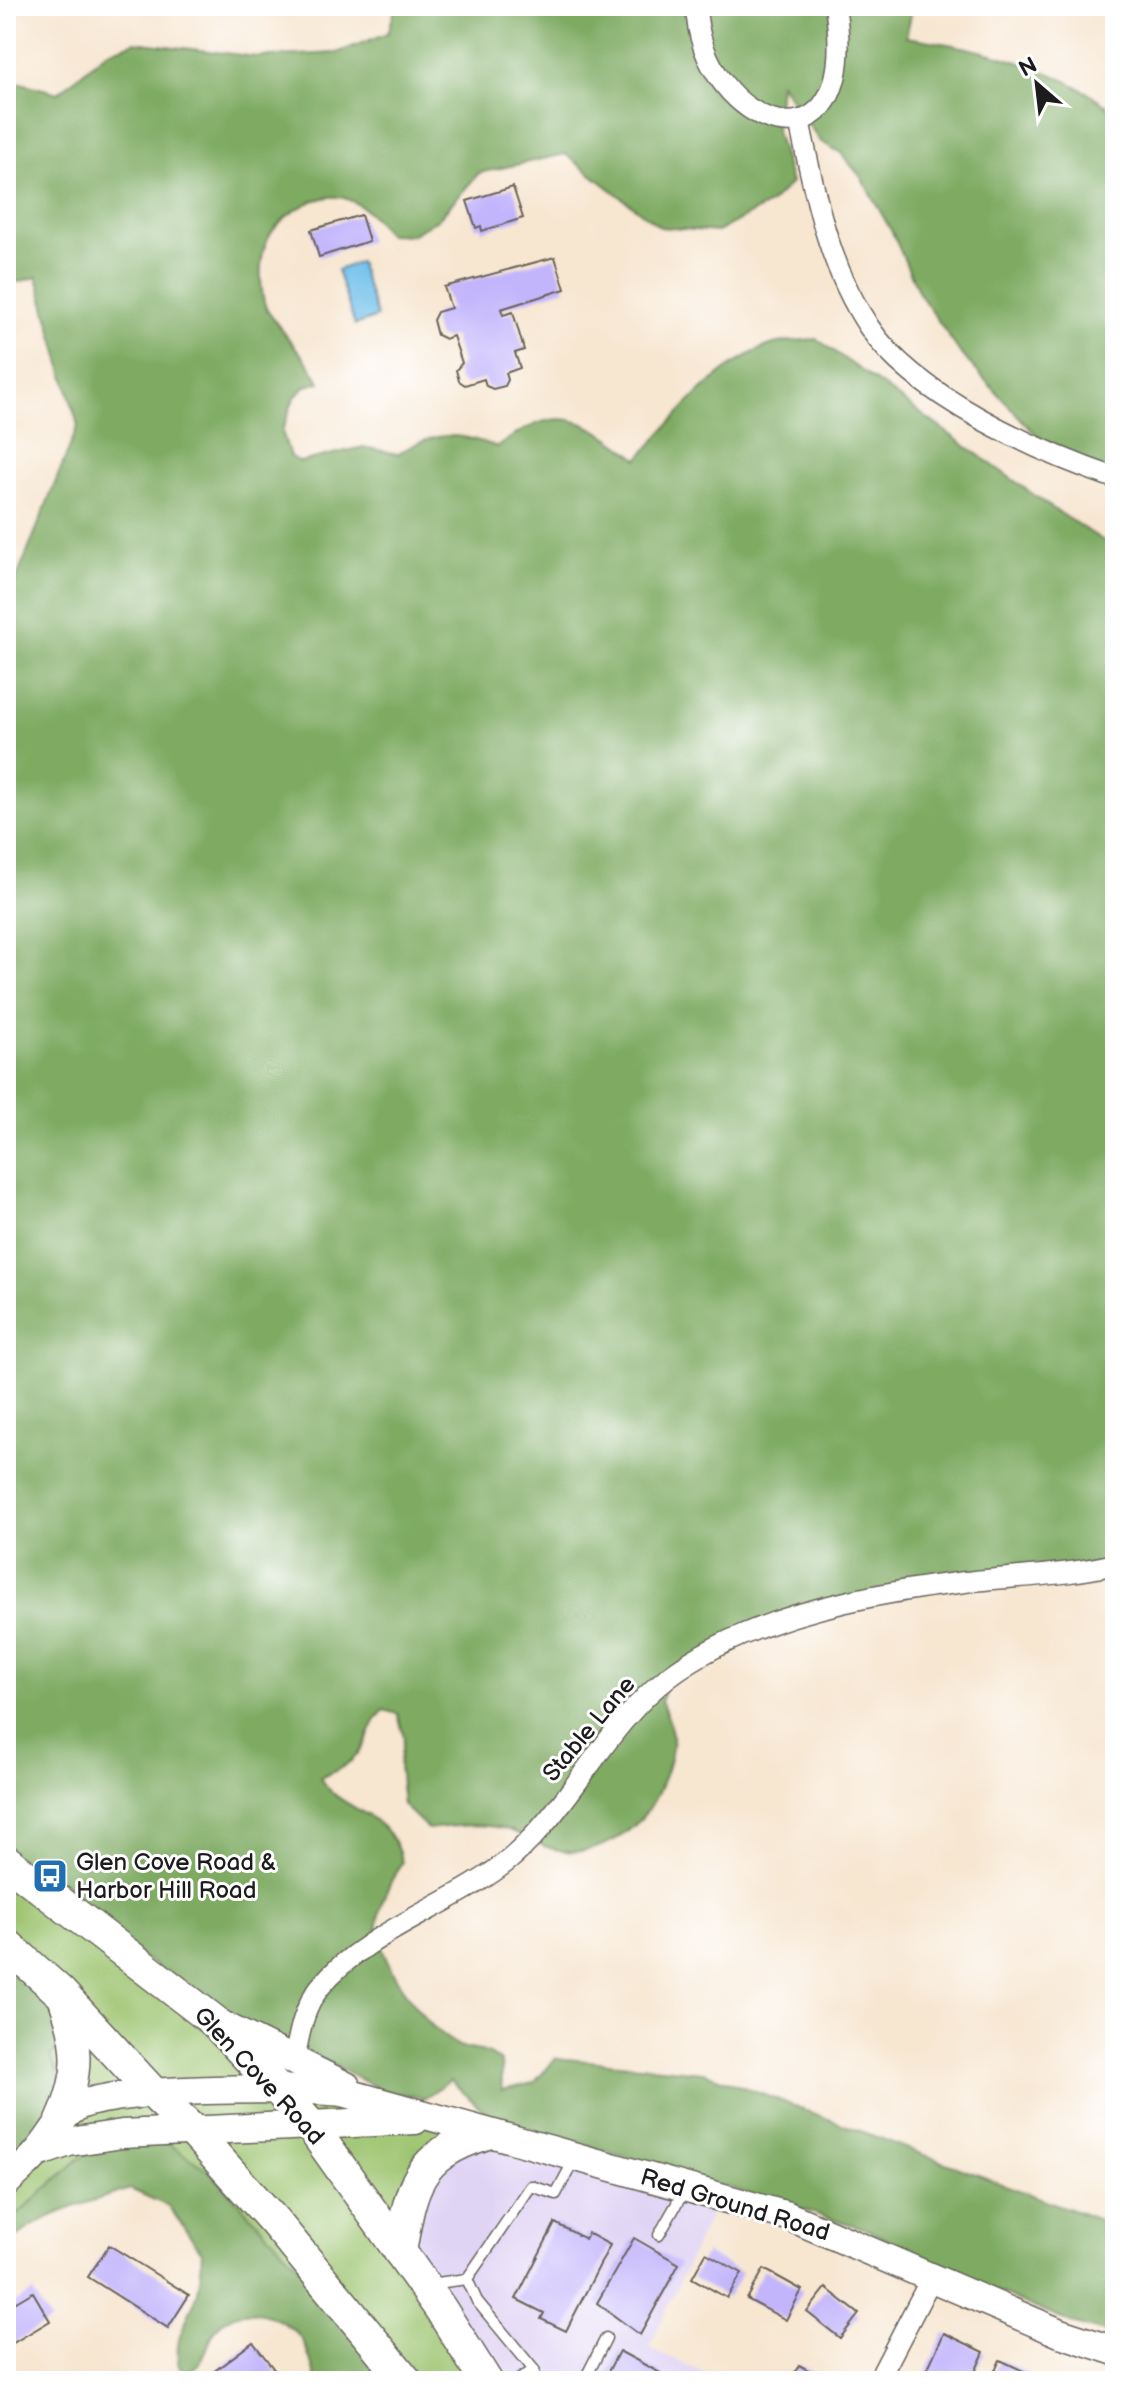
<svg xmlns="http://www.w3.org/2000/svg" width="1121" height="2387" viewBox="0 0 1121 2387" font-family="'Balsamiq Sans',sans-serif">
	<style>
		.built { fill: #e0d4f4 }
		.green { fill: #9dc46f; stroke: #5c7046; stroke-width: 2 }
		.forest { fill: #7eaa62; stroke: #4d633f; stroke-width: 2 }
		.water { fill: #71c0eb; stroke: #466e84; stroke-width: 2 }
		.building { fill: #c2b5fc }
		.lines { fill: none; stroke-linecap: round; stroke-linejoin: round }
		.lane-casing { stroke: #69635b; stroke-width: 13 }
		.street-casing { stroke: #69635b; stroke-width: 23 }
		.secondary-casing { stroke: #69635b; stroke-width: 31 }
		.primary-casing { stroke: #69635b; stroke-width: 35 }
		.lane { stroke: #fff; stroke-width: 10 }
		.street { stroke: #fff; stroke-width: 20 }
		.secondary { stroke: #fff; stroke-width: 28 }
		.primary { stroke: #fff; stroke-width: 32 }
		.labels { text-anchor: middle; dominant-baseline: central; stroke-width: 6; stroke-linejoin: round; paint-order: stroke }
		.street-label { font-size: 24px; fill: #1c1c1c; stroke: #fff }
		.poi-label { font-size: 24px; fill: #1c1c1c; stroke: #fff; text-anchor: start }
	</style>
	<rect width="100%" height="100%" fill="#fff"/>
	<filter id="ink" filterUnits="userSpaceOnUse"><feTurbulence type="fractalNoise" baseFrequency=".0125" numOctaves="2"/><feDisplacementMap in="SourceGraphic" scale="16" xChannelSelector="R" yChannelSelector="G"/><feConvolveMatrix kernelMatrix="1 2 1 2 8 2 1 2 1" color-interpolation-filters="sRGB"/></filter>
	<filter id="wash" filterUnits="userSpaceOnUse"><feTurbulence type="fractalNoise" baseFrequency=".006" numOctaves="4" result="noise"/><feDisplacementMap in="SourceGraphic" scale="32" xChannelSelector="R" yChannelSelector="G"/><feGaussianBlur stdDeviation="1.8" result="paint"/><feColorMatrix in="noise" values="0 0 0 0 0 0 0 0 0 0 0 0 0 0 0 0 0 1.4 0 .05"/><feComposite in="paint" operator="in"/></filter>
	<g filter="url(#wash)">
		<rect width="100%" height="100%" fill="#f7e6d0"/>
		<path class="built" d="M 484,2134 L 718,2197 L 649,2348 L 715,2378 L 713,2381 L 486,2381 L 400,2252 L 410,2196 Z"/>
		<path class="green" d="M 6,1861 L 289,2088 L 484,2134 L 442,2152 L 400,2252 L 486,2381 L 406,2381 L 311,2275 L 79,2159 L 6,2225 L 6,2166 L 59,2072 L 50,2057 L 61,2045 L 6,1944 Z"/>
		<g class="forest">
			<path d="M 396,6 L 913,6 L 906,37 C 976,47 1059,66 1115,112 L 1115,478 L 1036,435 L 961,354 L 919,293 L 893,234 L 861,177 L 841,153 L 820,141 L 780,83 L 776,131 L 791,183 L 771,203 L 717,232 L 660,227 L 565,154 L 479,173 L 438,219 L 411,235 L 388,234 C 375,220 366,206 347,199 C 321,189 277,216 267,241 C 259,259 260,283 264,302 C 269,320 309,359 320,382 L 306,386 L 294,398 L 282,431 L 290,456 L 300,462 L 363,447 L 398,454 C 435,430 457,432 497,447 C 558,402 582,416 638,459 C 676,417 714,367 768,346 C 782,340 801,341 817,339 L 1055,510 L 1115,548 L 1115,1564 L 965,1582 L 759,1630 L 667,1678 L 661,1701 C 678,1734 674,1754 660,1788 C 641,1832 595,1863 547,1847 C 532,1842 518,1831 502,1828 C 477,1823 453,1826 428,1829 L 403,1805 L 399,1765 L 404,1738 L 398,1714 L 384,1710 C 373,1721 372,1729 365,1743 C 357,1761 337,1771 320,1778 C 343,1815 387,1806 402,1862 C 390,1882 376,1907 378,1931 C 383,1968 424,2027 457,2045 C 475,2054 481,2045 501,2062 L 502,2090 L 534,2083 L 556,2058 L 703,2072 L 1115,2226 L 1115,2335 L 1071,2323 L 967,2279 L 866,2229 L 573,2141 L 533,2140 L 486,2113 L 450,2080 L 424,2098 L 381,2090 L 289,2042 L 249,2032 L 6,1861 L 6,605 L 78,426 L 37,277 L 6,285 L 6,79 L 58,93 L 107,52 L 135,42 L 257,57 L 337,53 L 388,33 Z"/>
			<path d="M 6,1955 L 51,1994 L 61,2045 L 50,2057 C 79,2107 40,2134 6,2166 Z"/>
			<path d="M 161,2139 L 209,2171 L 406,2381 L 316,2381 C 313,2369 309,2350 301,2339 C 283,2315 240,2300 218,2327 C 205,2343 208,2362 187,2372 L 179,2367 C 173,2338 186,2324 196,2298 C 201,2285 201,2267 202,2252 L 168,2206 L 130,2189 C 89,2203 35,2214 6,2248 L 6,2225 L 79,2159 L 106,2144 Z"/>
		</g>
		<path class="water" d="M 359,262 L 377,317 L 355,325 L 337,270 Z"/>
		<g id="blocks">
			<g class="building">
				<path d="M 513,187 L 523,218 L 482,231 L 481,226 L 476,228 L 467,201 Z"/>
				<path d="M 361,215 L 369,241 L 319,257 L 311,230 Z"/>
				<path d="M 555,257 L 565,289 L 501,309 L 503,315 L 513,312 L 524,350 L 515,353 L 520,368 L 506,373 L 508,380 L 505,386 L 493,389 L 486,386 L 484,379 L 465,385 L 459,381 L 456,370 L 462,363 L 453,336 L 445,339 L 437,335 L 433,320 L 437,312 L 451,308 L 444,287 Z"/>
				<path d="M 555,2223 L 585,2239 L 588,2233 L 610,2245 L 566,2331 L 541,2319 L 544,2313 L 516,2299 Z"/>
				<path d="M 634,2238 L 679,2264 L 640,2335 L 597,2303 Z"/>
				<path d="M 109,2245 L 189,2295 L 168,2328 L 88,2277 Z"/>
				<path d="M 706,2253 L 742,2273 L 727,2298 L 692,2278 Z"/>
				<path d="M 764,2269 L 802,2290 L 786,2320 L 747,2299 Z"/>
				<path d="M 826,2288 L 859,2314 L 840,2338 L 807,2312 Z"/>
				<path d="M 33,2292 L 50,2321 L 8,2346 L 6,2308 Z"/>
				<path d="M 944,2333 L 984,2352 L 971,2381 L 922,2381 Z"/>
				<path d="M 253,2342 L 283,2381 L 218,2381 L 212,2373 Z"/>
				<path d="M 619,2351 L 662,2374 L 658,2381 L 603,2381 Z"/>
				<path d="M 1000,2360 L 1028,2373 L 1025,2381 L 990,2381 Z"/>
				<path d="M 799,2365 L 828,2381 L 790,2381 Z"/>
			</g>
		</g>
	</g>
	<g filter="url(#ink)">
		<use href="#blocks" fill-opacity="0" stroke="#69635b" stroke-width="2"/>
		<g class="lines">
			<defs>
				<g id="lane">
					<path d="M 659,2235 L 684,2191"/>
					<path d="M 429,2284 L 467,2279"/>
					<path d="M 517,2381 L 534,2370"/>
					<path d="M 534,2381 L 534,2370 L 477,2301 L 467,2279 L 531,2186 L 556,2194 L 574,2160"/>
					<path d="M 584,2381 L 606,2338"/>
				</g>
				<g id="street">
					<path d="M 696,6 C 701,131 864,187 835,6"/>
					<path d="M 799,120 C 814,191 828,266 869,327 C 914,396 1039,452 1115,478"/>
					<path d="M 294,2061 C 299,2035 303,2008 320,1987 C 365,1931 455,1905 510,1859 C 572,1806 604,1727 668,1677 C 746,1617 870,1593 965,1582 C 1016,1576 1065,1576 1115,1564"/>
					<path d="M 878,2381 L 932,2277"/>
				</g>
				<g id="secondary">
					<path d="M 222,2025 L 346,2086"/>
					<path d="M 60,2121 C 82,2071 79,2044 61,1994"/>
					<path d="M 38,2153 L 69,2142 L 122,2134 L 415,2120"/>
					<path d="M 6,2183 C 16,2173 28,2164 37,2153 C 51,2138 58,2119 76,2107 C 110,2087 298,2087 343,2092 L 788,2216 L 1060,2333 L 1115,2351"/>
				</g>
				<g id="primary">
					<path d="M 6,1861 L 214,2021 L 278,2089 L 311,2126 L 440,2308 L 486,2381"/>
					<path d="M 6,1944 L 61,1993 L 154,2094 L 193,2131 L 274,2221 L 406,2381"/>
					<path d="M 400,2252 C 411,2187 415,2156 484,2134"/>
				</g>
			</defs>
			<use href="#lane" class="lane-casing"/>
			<use href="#street" class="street-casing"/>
			<use href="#secondary" class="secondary-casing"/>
			<use href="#primary" class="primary-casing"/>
			<use href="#lane" class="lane"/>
			<use href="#street" class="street"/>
			<use href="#secondary" class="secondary"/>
			<use href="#primary" class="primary"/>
		</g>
	</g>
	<defs>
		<symbol id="bus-square" viewBox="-11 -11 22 22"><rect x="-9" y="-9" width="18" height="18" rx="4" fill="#1f6fb2" stroke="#fff"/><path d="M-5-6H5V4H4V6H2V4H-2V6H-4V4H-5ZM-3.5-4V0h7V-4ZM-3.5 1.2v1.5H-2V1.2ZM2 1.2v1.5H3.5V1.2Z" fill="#fff"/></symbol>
	</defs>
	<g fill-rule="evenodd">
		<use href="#bus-square" x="30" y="1856" width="40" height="40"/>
	</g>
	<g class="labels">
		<g class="street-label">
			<text transform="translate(589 1729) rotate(-50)">Stable Lane</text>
			<text transform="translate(259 2076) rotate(47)">Glen Cove Road</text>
			<text transform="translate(735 2205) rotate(17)">Red Ground Road</text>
		</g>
		<g class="poi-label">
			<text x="76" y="1862">Glen Cove Road &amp;<tspan x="76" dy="28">Harbor Hill Road</tspan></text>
		</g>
	</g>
	<rect width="1121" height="2387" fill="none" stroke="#fff" stroke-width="32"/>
	<g transform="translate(1037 84) rotate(332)" stroke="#ffffff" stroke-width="6" paint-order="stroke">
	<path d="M0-6L14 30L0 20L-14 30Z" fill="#1c1c1c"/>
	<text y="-12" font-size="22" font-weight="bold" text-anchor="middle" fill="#1c1c1c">N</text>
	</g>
</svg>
